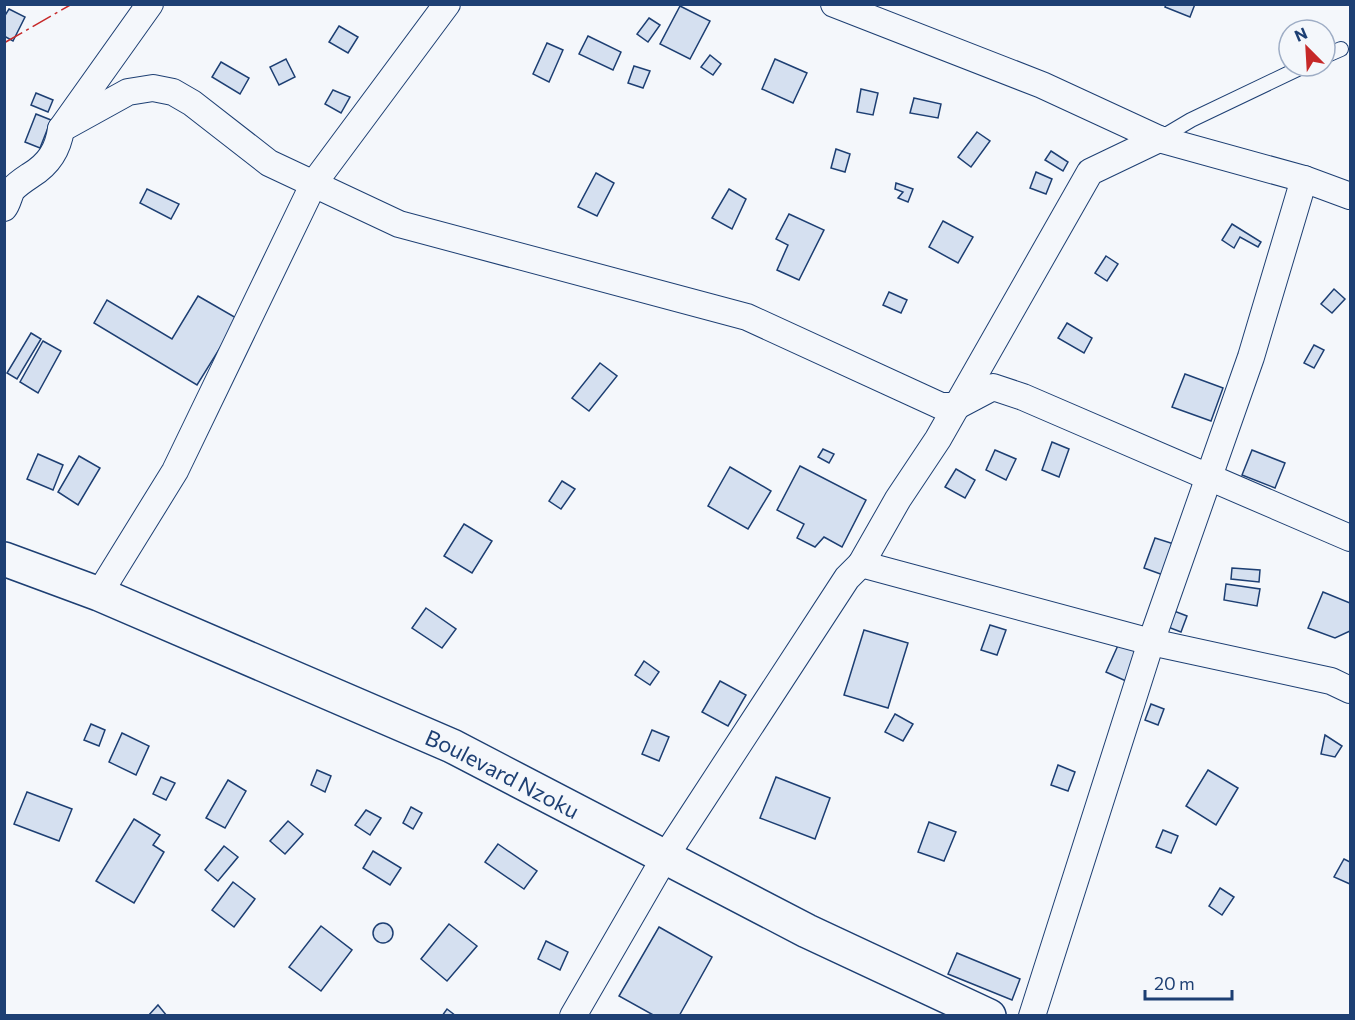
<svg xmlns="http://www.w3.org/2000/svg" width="1355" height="1020" viewBox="0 0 1355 1020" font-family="Commissioner,sans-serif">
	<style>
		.building { fill: #d5e0f0; stroke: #1d3f73; stroke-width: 1.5 }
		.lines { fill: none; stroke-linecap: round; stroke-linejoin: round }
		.lane-casing { stroke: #1d3f73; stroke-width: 16 }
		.street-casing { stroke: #1d3f73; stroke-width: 28 }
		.secondary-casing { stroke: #1d3f73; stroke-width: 36 }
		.lane { stroke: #f4f7fb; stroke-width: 14 }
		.street { stroke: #f4f7fb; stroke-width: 26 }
		.secondary { stroke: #f4f7fb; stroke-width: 33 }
		.power { stroke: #c62828; stroke-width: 1.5; stroke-dasharray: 21 4.5 3 4.5; stroke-linecap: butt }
		.labels { text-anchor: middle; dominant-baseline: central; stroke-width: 4.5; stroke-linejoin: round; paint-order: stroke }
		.street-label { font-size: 22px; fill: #1d3f73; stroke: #f4f7fb }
	</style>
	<rect width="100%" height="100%" fill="#f4f7fb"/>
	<g class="building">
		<path d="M 1166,4 L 1195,4 L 1190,17 L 1165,7 Z"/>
		<path d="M 680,6 L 710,21 L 690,59 L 660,44 Z"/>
		<path d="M 9,9 L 25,17 L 13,41 L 4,36 L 4,17 Z"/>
		<path d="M 649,18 L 660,25 L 648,42 L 637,34 Z"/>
		<path d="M 339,26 L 358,37 L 348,53 L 329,42 Z"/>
		<path d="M 588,36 L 621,52 L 613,70 L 579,54 Z"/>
		<path d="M 547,43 L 563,50 L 549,82 L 533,74 Z"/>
		<path d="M 710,55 L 721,64 L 713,75 L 701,67 Z"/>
		<path d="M 286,59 L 295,77 L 279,85 L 270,67 Z"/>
		<path d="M 775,59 L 807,73 L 793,103 L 762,89 Z"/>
		<path d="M 221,62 L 249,78 L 240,94 L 212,77 Z"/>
		<path d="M 634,66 L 650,71 L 643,88 L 628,83 Z"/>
		<path d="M 861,89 L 878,93 L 873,115 L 857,112 Z"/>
		<path d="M 333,90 L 350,97 L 341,113 L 325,104 Z"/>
		<path d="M 36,93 L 53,100 L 48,112 L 31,105 Z"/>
		<path d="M 914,98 L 941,104 L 938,118 L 910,113 Z"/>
		<path d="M 36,114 L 51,120 L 40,148 L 25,142 Z"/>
		<path d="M 977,132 L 990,141 L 971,167 L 958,157 Z"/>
		<path d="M 836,149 L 850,154 L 845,172 L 831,168 Z"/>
		<path d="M 1051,151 L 1068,162 L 1063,171 L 1045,160 Z"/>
		<path d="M 1036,172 L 1052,179 L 1046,194 L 1030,188 Z"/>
		<path d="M 596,173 L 614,183 L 597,216 L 578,207 Z"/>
		<path d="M 896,183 L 913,189 L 908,202 L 898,198 L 903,192 L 895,189 Z"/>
		<path d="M 147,189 L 179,204 L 171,219 L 140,203 Z"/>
		<path d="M 729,189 L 746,199 L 732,229 L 712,218 Z"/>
		<path d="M 789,214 L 824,230 L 799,280 L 777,270 L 788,245 L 776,239 Z"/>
		<path d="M 943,221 L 973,237 L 958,263 L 929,247 Z"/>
		<path d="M 1232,224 L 1261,242 L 1258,247 L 1240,237 L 1234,248 L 1222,240 Z"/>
		<path d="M 1106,256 L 1118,264 L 1107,281 L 1095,273 Z"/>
		<path d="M 1334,289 L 1345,299 L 1332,313 L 1321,304 Z"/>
		<path d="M 889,292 L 907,300 L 901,313 L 883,305 Z"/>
		<path d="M 198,296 L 238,319 L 197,385 L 94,323 L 107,300 L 172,339 Z"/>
		<path d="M 1067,323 L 1092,338 L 1084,353 L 1058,338 Z"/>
		<path d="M 31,333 L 41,339 L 17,379 L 7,373 Z"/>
		<path d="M 43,341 L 61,351 L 38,393 L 20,382 Z"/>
		<path d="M 1314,345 L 1324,350 L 1314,368 L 1304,363 Z"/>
		<path d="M 600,363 L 617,376 L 589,411 L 572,398 Z"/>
		<path d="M 1185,374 L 1223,388 L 1211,421 L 1172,407 Z"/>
		<path d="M 1052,442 L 1069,449 L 1059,477 L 1042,470 Z"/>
		<path d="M 823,449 L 834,454 L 829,463 L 818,457 Z"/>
		<path d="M 995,450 L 1016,459 L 1006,480 L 986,470 Z"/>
		<path d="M 1252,450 L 1285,463 L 1275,488 L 1242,475 Z"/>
		<path d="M 38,454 L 63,465 L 53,490 L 27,479 Z"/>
		<path d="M 79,456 L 100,468 L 78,505 L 58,492 Z"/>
		<path d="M 800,466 L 866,500 L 842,547 L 824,537 L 815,547 L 797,538 L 804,524 L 777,510 Z"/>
		<path d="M 730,467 L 771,491 L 748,529 L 708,506 Z"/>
		<path d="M 956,469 L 975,480 L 965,498 L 945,487 Z"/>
		<path d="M 562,481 L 575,489 L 561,509 L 549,501 Z"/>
		<path d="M 464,524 L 492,541 L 472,573 L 444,556 Z"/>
		<path d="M 1155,538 L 1177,545 L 1166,576 L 1144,568 Z"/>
		<path d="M 1232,568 L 1260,570 L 1259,582 L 1231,579 Z"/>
		<path d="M 1226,584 L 1260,589 L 1257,606 L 1224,600 Z"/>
		<path d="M 1323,592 L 1350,603 L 1350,631 L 1335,638 L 1308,628 Z"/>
		<path d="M 426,608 L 456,629 L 442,648 L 412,628 Z"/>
		<path d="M 1174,611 L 1187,616 L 1181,632 L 1168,627 Z"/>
		<path d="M 990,625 L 1006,630 L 997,655 L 981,650 Z"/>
		<path d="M 864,630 L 908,643 L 888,708 L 844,695 Z"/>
		<path d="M 1120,641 L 1140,649 L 1126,681 L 1106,672 Z"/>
		<path d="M 644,661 L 659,672 L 650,685 L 635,675 Z"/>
		<path d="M 720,681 L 746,695 L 728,726 L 702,712 Z"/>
		<path d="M 1151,704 L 1164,709 L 1158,725 L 1145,720 Z"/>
		<path d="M 895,714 L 913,724 L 903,741 L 885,732 Z"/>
		<path d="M 91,724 L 105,730 L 99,746 L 84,740 Z"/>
		<path d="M 652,730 L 669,737 L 659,761 L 642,754 Z"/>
		<path d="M 122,733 L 149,746 L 136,775 L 109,762 Z"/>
		<path d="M 1325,735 L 1342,746 L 1335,757 L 1321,754 Z"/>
		<path d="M 1058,765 L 1075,772 L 1068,791 L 1051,785 Z"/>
		<path d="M 317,770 L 331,776 L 325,792 L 311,785 Z"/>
		<path d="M 1208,770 L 1238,788 L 1216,825 L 1186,806 Z"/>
		<path d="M 161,777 L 175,783 L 166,800 L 153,794 Z"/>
		<path d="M 776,777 L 830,798 L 815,839 L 760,818 Z"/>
		<path d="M 228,780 L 246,791 L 225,828 L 206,818 Z"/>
		<path d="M 27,792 L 72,809 L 59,841 L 14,824 Z"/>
		<path d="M 411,807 L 422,813 L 413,829 L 403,823 Z"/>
		<path d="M 366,810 L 381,818 L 370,835 L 355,825 Z"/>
		<path d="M 134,819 L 160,835 L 153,845 L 164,852 L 134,903 L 96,881 Z"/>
		<path d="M 288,821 L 303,834 L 285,854 L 270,841 Z"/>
		<path d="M 929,822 L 956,832 L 944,861 L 918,852 Z"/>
		<path d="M 1163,830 L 1178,836 L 1171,853 L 1156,847 Z"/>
		<path d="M 498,844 L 537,871 L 524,889 L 485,862 Z"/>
		<path d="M 224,846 L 238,857 L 218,881 L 205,870 Z"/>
		<path d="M 373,851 L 401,868 L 390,885 L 363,868 Z"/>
		<path d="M 1344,859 L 1350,862 L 1350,884 L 1334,877 Z"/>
		<path d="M 233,882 L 255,899 L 234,927 L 212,910 Z"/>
		<path d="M 1220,888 L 1234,897 L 1222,915 L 1209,906 Z"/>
		<circle cx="383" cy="933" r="10"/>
		<path d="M 449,924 L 477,946 L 447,981 L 421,959 Z"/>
		<path d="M 321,926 L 352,950 L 321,991 L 289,967 Z"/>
		<path d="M 659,927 L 712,957 L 679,1016 L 655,1016 L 619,996 Z"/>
		<path d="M 546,941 L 568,952 L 560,970 L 538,959 Z"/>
		<path d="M 957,953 L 1020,979 L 1012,1000 L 948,974 Z"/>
		<path d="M 158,1005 L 167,1016 L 148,1016 Z"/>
		<path d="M 447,1009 L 456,1016 L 442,1016 Z"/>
	</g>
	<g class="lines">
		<defs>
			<g id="lane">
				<path d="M 1325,56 L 1341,49"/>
				<path d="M 1159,139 L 1191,120 L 1304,66"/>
			</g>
			<g id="street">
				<path d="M 834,4 L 1042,85 L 1159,139 L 1304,179 L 1350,196"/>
				<path d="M 61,129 L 128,92 L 153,88 L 173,92 L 192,103 L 269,163 L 399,224 L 747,317 L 941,406 L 957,406 L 993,387 L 1023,397 L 1350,538"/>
				<path d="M 4,208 C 8,203 9,195 12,190 C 17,184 25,179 31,175 C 49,164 58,150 61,129 L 150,4"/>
				<path d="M 861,564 L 1151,642 L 1331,681 L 1350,690"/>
				<path d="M 99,594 L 175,471 L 314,183 L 447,4"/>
				<path d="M 573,1016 L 665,857 L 847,578 L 861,564 L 898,499 L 938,439 L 1090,172 L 1159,139"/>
				<path d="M 1032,1016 L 1151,642 L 1251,357 L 1304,179"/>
			</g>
			<g id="secondary">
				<path id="s1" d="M 4,559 L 99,594 L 452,746 L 807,931 L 989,1016"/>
			</g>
		</defs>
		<use href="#lane" class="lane-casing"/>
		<use href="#street" class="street-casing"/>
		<use href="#secondary" class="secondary-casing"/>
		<use href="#lane" class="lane"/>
		<use href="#street" class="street"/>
		<use href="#secondary" class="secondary"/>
		<path class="power" d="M 4,43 L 72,4"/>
	</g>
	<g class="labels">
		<g class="street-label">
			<text stroke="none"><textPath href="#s1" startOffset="543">Boulevard Nzoku</textPath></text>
		</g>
	</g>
	<rect width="1355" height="1020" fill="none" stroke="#1d3f73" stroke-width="12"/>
	<g transform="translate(1307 48) rotate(336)"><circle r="28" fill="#f4f7fb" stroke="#9eadc5" stroke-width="1.5"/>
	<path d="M0-4.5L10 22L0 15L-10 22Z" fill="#c62828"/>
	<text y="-9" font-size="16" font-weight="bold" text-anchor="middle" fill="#1d3f73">N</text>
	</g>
	<path d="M1145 990v9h87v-9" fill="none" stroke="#1d3f73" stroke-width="3"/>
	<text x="1154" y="990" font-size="18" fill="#1d3f73" stroke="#f4f7fb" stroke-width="4.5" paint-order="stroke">20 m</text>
</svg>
